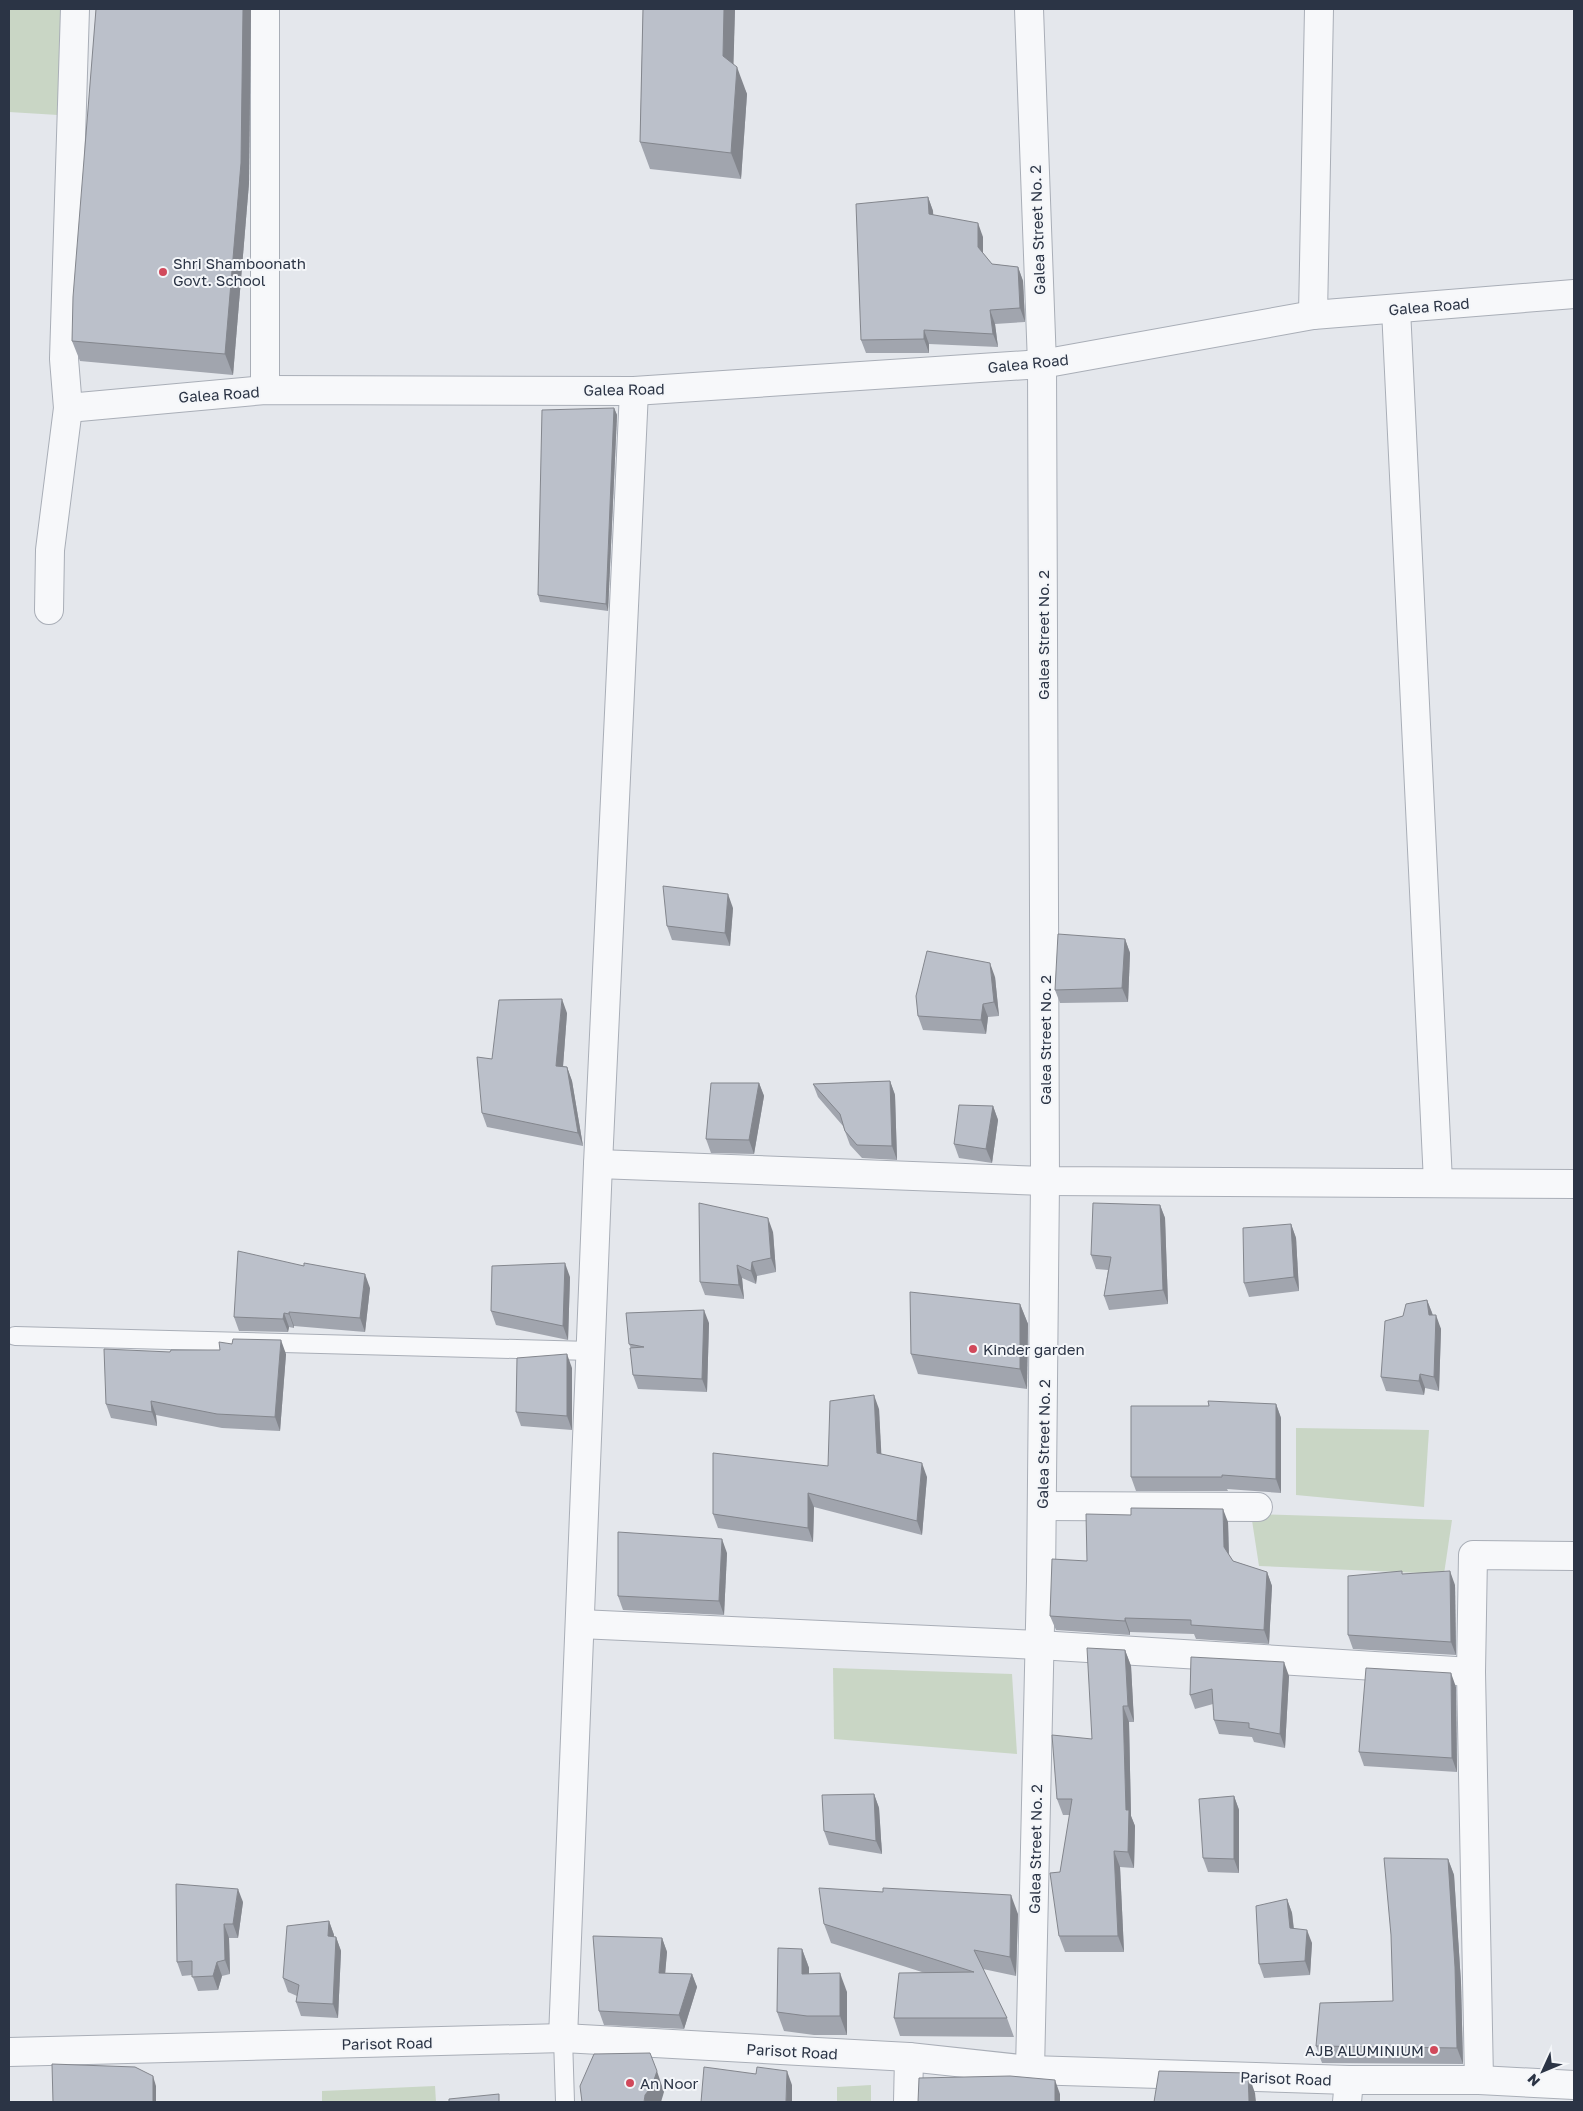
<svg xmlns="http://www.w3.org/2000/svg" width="1583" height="2111" viewBox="0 0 1583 2111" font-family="'Golos Text',sans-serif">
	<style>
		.green { fill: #c9d6c5 }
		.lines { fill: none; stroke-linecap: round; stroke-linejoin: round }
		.service-casing { stroke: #a9aeb7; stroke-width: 20 }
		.minor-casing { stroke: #a9aeb7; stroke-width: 30 }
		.service { stroke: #f7f8fa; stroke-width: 18 }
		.minor { stroke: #f7f8fa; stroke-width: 28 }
		.wall { fill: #a1a5ae }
		.shaded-wall { fill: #83868d }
		.building { fill: #bbc0ca; stroke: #83868d }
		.poi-dot { fill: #d1495b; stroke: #f4f6f9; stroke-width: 2 }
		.labels { text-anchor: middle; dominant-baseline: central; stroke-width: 4; stroke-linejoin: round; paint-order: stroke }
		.street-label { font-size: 15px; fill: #2b3445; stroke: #f4f6f9 }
		.poi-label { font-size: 15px; fill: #2b3445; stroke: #f4f6f9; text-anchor: start }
	</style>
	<rect width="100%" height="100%" fill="#e4e7ec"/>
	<g class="green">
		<path d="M 9,9 L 64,9 L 58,115 L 9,112 Z"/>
		<path d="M 1296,1428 L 1429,1430 L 1424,1507 L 1296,1495 Z"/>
		<path d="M 1251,1514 L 1452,1520 L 1444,1574 L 1259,1566 Z"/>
		<path d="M 833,1668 L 1012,1674 L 1017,1754 L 834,1739 Z"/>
		<path d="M 871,2085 L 871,2102 L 837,2102 L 837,2087 Z"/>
		<path d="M 435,2086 L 436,2102 L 322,2102 L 322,2091 Z"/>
	</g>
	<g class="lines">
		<defs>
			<g id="service">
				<path d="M 15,1336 L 591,1351"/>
				<path d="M 563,2038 L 565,2102"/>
			</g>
			<g id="minor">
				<path d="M 1029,9 L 1042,364 L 1045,1181 L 1041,1581 L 1030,2070"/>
				<path d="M 1396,309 L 1438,1182"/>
				<path d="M 1313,315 L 1319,9"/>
				<path d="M 265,390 L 265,9"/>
				<path d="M 68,408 L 265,390 L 634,391 L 1042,364 L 1313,315 L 1574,294"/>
				<path d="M 49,610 L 50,550 L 68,408 L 64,359 L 75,9"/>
				<path d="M 598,1164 L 1045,1181 L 1574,1184"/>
				<path d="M 1042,1506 L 1258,1507"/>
				<path d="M 580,1624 L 1039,1645 L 1471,1672"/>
				<path d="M 563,2038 L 598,1164 L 634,391"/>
				<path d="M 9,2052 L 563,2038 L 909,2057 L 1030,2070 L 1349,2080 L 1479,2080 L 1574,2085"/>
				<path d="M 1479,2080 L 1471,1672 L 1473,1555 L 1574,1556"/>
				<path d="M 908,2102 L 909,2057"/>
				<path d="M 1347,2102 L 1349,2080"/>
			</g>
		</defs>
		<use href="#service" class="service-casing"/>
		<use href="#minor" class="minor-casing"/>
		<use href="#service" class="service"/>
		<use href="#minor" class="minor"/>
	</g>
	<g class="wall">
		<path d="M 96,9 L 251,9 L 249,183 L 233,375 L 80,361 L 72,341 Z"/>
		<path d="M 643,9 L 735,9 L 733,64 L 747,94 L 741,179 L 650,169 L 640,142 Z"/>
		<path d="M 928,197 L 933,211 L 933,215 L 983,237 L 983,253 L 992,264 L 1018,267 L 1023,281 L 1025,322 L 995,324 L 998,347 L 929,344 L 929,353 L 866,353 L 861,340 Z"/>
		<path d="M 614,408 L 617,415 L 608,611 L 540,602 L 538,595 Z"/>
		<path d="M 733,908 L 730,946 L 672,940 L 667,926 Z"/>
		<path d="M 1125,939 L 1130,953 L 1128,1002 L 1060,1003 L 1055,990 Z"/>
		<path d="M 995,977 L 999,1016 L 988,1017 L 986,1034 L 923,1030 L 918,1016 Z"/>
		<path d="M 567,1013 L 563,1066 L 567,1067 L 572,1081 L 583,1146 L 487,1127 L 482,1113 L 492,1059 Z"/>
		<path d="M 890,1081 L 895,1095 L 897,1160 L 862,1158 L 850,1145 L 843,1126 L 818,1097 L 813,1084 Z"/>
		<path d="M 759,1083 L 764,1096 L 754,1154 L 711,1153 L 706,1139 Z"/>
		<path d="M 993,1106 L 998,1120 L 992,1163 L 959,1158 L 954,1144 Z"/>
		<path d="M 1160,1205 L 1165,1218 L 1168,1304 L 1109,1310 L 1104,1296 L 1108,1270 L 1096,1269 L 1091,1255 Z"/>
		<path d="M 1291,1224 L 1296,1238 L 1299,1291 L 1249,1297 L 1244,1283 Z"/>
		<path d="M 773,1232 L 776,1272 L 757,1276 L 756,1284 L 742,1278 L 744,1299 L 705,1295 L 700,1282 Z"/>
		<path d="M 570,1277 L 568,1340 L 496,1325 L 491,1311 Z"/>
		<path d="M 370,1288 L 365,1332 L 294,1326 L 294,1328 L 289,1327 L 288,1332 L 239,1331 L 234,1317 Z"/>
		<path d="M 1427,1300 L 1433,1315 L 1441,1329 L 1439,1391 L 1425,1388 L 1424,1395 L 1386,1391 L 1381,1377 L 1403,1316 Z"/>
		<path d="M 1020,1304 L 1028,1324 L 1027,1389 L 918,1374 L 911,1354 Z"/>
		<path d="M 709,1323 L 707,1392 L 638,1389 L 633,1375 L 631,1348 L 629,1344 Z"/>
		<path d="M 170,1352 L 286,1354 L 280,1431 L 222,1428 L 156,1415 L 157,1426 L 111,1418 L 106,1404 Z"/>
		<path d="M 572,1368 L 572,1430 L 521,1426 L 516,1412 Z"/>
		<path d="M 1276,1404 L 1281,1418 L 1281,1493 L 1227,1489 L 1228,1491 L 1136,1491 L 1131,1477 L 1209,1406 Z"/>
		<path d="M 879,1409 L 881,1454 L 927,1477 L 922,1535 L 814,1507 L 813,1542 L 718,1528 L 713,1514 L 828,1466 Z"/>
		<path d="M 1228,1522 L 1229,1555 L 1233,1561 L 1267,1572 L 1272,1586 L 1269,1644 L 1196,1639 L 1194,1634 L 1130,1632 L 1130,1635 L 1056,1630 L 1050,1616 L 1087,1561 Z"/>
		<path d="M 727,1553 L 724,1615 L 623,1610 L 618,1596 Z"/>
		<path d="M 1403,1574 L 1455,1585 L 1456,1655 L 1353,1649 L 1348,1635 Z"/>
		<path d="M 1125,1650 L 1131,1666 L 1134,1722 L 1129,1722 L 1131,1816 L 1135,1826 L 1134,1868 L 1120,1867 L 1124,1952 L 1065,1952 L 1059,1936 L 1060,1872 L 1070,1815 L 1063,1815 L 1057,1799 L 1092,1739 Z"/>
		<path d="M 1191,1657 L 1289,1676 L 1285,1748 L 1254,1742 L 1252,1737 L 1219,1734 L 1214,1720 L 1213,1704 L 1195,1709 L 1190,1695 Z"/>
		<path d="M 1456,1687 L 1457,1772 L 1364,1766 L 1359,1752 Z"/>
		<path d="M 874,1794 L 879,1808 L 882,1854 L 829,1845 L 824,1831 Z"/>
		<path d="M 1234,1796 L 1239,1810 L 1239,1873 L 1208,1872 L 1203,1858 Z"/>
		<path d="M 1448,1859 L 1454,1875 L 1461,1983 L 1463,2064 L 1322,2063 L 1316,2046 L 1393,2001 Z"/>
		<path d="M 1287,1899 L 1292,1913 L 1294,1929 L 1312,1943 L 1310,1975 L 1264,1978 L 1259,1964 Z"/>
		<path d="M 243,1902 L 238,1938 L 229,1938 L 230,1974 L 222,1976 L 218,1990 L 198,1991 L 192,1975 L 182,1976 L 177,1962 Z"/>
		<path d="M 1018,1914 L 1016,1976 L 983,1969 L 1007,2018 L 1014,2037 L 900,2036 L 894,2018 L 925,1973 L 831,1943 L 824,1924 Z"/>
		<path d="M 329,1921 L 334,1935 L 334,1937 L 336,1937 L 341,1951 L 338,2018 L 301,2016 L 296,2002 L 297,1996 L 288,1992 L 283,1978 Z"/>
		<path d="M 662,1938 L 667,1952 L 665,1973 L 692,1974 L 697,1987 L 684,2029 L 604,2025 L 599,2011 Z"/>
		<path d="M 802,1949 L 809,1968 L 809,1974 L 847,1992 L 847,2035 L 814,2035 L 784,2031 L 777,2012 Z"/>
	</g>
	<g class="shaded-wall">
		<path d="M 243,9 L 251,9 L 249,183 L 233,375 L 225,354 Z"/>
		<path d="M 724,9 L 735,9 L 733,83 L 723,56 Z"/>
		<path d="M 737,67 L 747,94 L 741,179 L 731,153 Z"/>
		<path d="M 928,197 L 933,211 L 934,228 L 929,214 Z"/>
		<path d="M 978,223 L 983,237 L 983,261 L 978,247 Z"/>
		<path d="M 1018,267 L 1023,281 L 1025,322 L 1020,308 Z"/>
		<path d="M 990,310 L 995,324 L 998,347 L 993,334 Z"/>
		<path d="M 924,330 L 929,344 L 929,353 L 924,339 Z"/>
		<path d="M 614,408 L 617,415 L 608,611 L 606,604 Z"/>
		<path d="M 728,894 L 733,908 L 730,946 L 725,933 Z"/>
		<path d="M 1125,939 L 1130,953 L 1128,1002 L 1122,988 Z"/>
		<path d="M 990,963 L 995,977 L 999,1016 L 994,1002 Z"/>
		<path d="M 562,999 L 567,1013 L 562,1080 L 556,1066 Z"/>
		<path d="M 983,1004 L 988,1017 L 986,1034 L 981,1020 Z"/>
		<path d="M 567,1067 L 572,1081 L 583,1146 L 578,1133 Z"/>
		<path d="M 890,1081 L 895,1095 L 897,1160 L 892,1146 Z"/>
		<path d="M 759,1083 L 764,1096 L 754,1154 L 749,1140 Z"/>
		<path d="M 993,1106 L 998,1120 L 992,1163 L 986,1149 Z"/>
		<path d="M 1160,1205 L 1165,1218 L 1168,1304 L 1163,1290 Z"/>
		<path d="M 768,1218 L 773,1232 L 776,1272 L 771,1258 Z"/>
		<path d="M 1291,1224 L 1296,1238 L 1299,1291 L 1294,1277 Z"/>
		<path d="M 752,1262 L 757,1276 L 756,1284 L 751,1271 Z"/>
		<path d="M 565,1263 L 570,1277 L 568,1340 L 563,1326 Z"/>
		<path d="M 737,1265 L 742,1278 L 744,1299 L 739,1285 Z"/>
		<path d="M 365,1274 L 370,1288 L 365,1332 L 360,1318 Z"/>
		<path d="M 1427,1300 L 1432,1313 L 1434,1329 L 1429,1315 Z"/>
		<path d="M 1020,1304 L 1028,1324 L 1027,1389 L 1020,1369 Z"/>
		<path d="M 704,1310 L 709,1323 L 707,1392 L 702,1379 Z"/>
		<path d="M 289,1312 L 294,1326 L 294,1328 L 289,1314 Z"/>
		<path d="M 284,1313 L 289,1327 L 288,1332 L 283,1319 Z"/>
		<path d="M 1436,1315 L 1441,1329 L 1439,1391 L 1434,1377 Z"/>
		<path d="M 281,1340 L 286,1354 L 280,1431 L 275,1417 Z"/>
		<path d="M 567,1354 L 572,1368 L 572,1430 L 567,1416 Z"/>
		<path d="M 1420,1374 L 1425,1388 L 1424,1395 L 1419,1381 Z"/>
		<path d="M 874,1395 L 879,1409 L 882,1466 L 877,1453 Z"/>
		<path d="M 151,1401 L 156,1415 L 157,1426 L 152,1412 Z"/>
		<path d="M 1276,1404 L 1281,1418 L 1281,1493 L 1276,1479 Z"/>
		<path d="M 922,1463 L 927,1477 L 922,1535 L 917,1521 Z"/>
		<path d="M 808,1493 L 814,1507 L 813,1542 L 808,1528 Z"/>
		<path d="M 1223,1509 L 1228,1522 L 1229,1560 L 1224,1547 Z"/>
		<path d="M 722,1539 L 727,1553 L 724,1615 L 719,1601 Z"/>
		<path d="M 1450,1571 L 1455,1585 L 1456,1655 L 1451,1642 Z"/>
		<path d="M 1267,1572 L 1272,1586 L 1269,1644 L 1264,1630 Z"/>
		<path d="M 1125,1618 L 1130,1632 L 1130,1635 L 1125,1621 Z"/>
		<path d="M 1125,1650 L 1131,1666 L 1134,1722 L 1128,1706 Z"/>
		<path d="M 1284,1662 L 1289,1676 L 1285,1748 L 1280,1734 Z"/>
		<path d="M 1451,1673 L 1456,1687 L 1457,1772 L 1452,1758 Z"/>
		<path d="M 1123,1706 L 1129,1722 L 1131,1816 L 1135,1826 L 1134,1868 L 1128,1852 L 1126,1810 Z"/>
		<path d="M 874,1794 L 879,1808 L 882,1854 L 876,1841 Z"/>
		<path d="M 1234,1796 L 1239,1810 L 1239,1873 L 1234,1859 Z"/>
		<path d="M 1114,1851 L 1120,1867 L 1124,1952 L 1118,1936 Z"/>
		<path d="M 1448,1859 L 1454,1875 L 1461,1983 L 1463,2064 L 1457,2048 Z"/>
		<path d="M 238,1889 L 243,1902 L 238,1938 L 233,1924 Z"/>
		<path d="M 1011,1895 L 1018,1914 L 1016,1976 L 1010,1957 Z"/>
		<path d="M 1287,1899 L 1292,1913 L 1295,1942 L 1290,1928 Z"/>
		<path d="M 329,1921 L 334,1935 L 333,1950 L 328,1936 Z"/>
		<path d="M 224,1924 L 229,1938 L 230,1974 L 225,1960 Z"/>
		<path d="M 1307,1930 L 1312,1943 L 1310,1975 L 1305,1961 Z"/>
		<path d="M 336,1937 L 341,1951 L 338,2018 L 333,2004 Z"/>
		<path d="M 662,1938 L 667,1952 L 664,1987 L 659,1973 Z"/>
		<path d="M 802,1949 L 809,1968 L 809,1993 L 802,1974 Z"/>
		<path d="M 217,1962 L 222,1976 L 218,1990 L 213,1976 Z"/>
		<path d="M 840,1973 L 847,1992 L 847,2035 L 840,2016 Z"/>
		<path d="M 692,1974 L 697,1987 L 684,2029 L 679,2015 Z"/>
		<path d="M 657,2071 L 664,2092 L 661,2102 L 644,2102 L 645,2095 Z"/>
		<path d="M 787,2071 L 792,2085 L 792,2102 L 786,2102 Z"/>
		<path d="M 1248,2073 L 1255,2093 L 1256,2102 L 1249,2102 Z"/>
		<path d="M 153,2076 L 156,2086 L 156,2102 L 153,2102 Z"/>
		<path d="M 1055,2080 L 1060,2094 L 1060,2102 L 1055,2102 Z"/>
	</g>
	<g class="building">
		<path d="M 96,9 L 243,9 L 241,163 L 225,354 L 72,341 L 73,297 Z"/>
		<path d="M 643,9 L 724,9 L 723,56 L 737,67 L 731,153 L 640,142 Z"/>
		<path d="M 928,197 L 929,214 L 978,223 L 978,247 L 992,264 L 1018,267 L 1020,308 L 990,310 L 993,334 L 924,330 L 924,339 L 861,340 L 856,204 Z"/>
		<path d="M 614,408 L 606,604 L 538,595 L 542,410 Z"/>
		<path d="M 663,886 L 728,894 L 725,933 L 667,926 Z"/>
		<path d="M 1058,934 L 1125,939 L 1122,988 L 1055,990 Z"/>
		<path d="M 927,951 L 990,963 L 994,1002 L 983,1004 L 981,1020 L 918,1016 L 916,996 Z"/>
		<path d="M 562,999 L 556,1066 L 567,1067 L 578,1133 L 482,1113 L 477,1057 L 492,1059 L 499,1000 Z"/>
		<path d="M 890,1081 L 892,1146 L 857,1145 L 845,1131 L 840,1114 L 813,1084 Z"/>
		<path d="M 711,1083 L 759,1083 L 749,1140 L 706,1139 Z"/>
		<path d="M 959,1105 L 993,1106 L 986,1149 L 954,1144 Z"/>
		<path d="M 699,1203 L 768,1218 L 771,1258 L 752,1262 L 751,1271 L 737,1265 L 739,1285 L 700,1282 Z"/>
		<path d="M 1093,1203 L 1160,1205 L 1163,1290 L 1104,1296 L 1111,1257 L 1091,1255 Z"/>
		<path d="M 1291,1224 L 1294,1277 L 1244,1283 L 1243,1228 Z"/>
		<path d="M 238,1251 L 304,1266 L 304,1263 L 365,1274 L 360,1318 L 289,1312 L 289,1314 L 284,1313 L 283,1319 L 234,1317 Z"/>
		<path d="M 565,1263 L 563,1326 L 491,1311 L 492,1266 Z"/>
		<path d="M 910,1292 L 1020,1304 L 1020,1369 L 911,1354 Z"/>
		<path d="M 1427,1300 L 1429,1315 L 1436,1315 L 1434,1377 L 1420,1374 L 1419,1381 L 1381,1377 L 1385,1321 L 1403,1316 L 1406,1304 Z"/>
		<path d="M 704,1310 L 702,1379 L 633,1375 L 630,1348 L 644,1347 L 629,1344 L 626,1313 Z"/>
		<path d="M 233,1339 L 281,1340 L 275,1417 L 217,1414 L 151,1401 L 152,1412 L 106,1404 L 104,1349 L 170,1352 L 171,1350 L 220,1350 L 219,1342 L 232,1344 Z"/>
		<path d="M 567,1354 L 567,1416 L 516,1412 L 517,1358 Z"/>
		<path d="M 874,1395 L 877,1453 L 922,1463 L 917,1521 L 808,1493 L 808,1528 L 713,1514 L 713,1453 L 828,1466 L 830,1401 Z"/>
		<path d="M 1208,1401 L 1276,1404 L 1276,1479 L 1222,1475 L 1222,1477 L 1131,1477 L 1131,1406 L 1209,1406 Z"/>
		<path d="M 1131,1508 L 1223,1509 L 1224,1547 L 1233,1561 L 1267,1572 L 1264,1630 L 1191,1625 L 1191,1620 L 1125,1618 L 1125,1621 L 1050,1616 L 1052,1559 L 1087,1561 L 1086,1514 L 1131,1515 Z"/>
		<path d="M 618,1532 L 722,1539 L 719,1601 L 618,1596 Z"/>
		<path d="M 1402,1571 L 1402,1574 L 1450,1571 L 1451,1642 L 1348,1635 L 1348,1576 Z"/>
		<path d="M 1087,1648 L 1125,1650 L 1128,1706 L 1123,1706 L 1126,1810 L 1129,1810 L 1128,1852 L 1114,1851 L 1118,1936 L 1059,1936 L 1050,1873 L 1060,1872 L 1072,1799 L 1057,1799 L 1052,1735 L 1092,1739 Z"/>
		<path d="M 1191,1657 L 1284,1662 L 1280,1734 L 1249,1728 L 1249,1723 L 1214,1720 L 1212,1689 L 1190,1695 Z"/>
		<path d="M 1366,1668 L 1451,1673 L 1452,1758 L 1359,1752 Z"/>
		<path d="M 874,1794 L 876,1841 L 824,1831 L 822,1795 Z"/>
		<path d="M 1234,1796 L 1234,1859 L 1203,1858 L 1199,1799 Z"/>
		<path d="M 1384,1858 L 1448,1859 L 1455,1967 L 1457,2048 L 1316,2046 L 1320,2003 L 1393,2001 L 1391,1935 Z"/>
		<path d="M 176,1884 L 238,1889 L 233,1924 L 224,1924 L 225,1960 L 217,1962 L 213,1976 L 192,1977 L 192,1961 L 177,1962 Z"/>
		<path d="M 819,1888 L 883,1892 L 883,1888 L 1011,1895 L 1010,1957 L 974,1950 L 1007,2018 L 894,2018 L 899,1973 L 974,1972 L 824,1924 Z"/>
		<path d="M 1287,1899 L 1290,1928 L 1307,1930 L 1305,1961 L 1259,1964 L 1256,1906 Z"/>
		<path d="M 329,1921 L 328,1936 L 336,1937 L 333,2004 L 296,2002 L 299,1985 L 283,1978 L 287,1926 Z"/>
		<path d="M 593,1936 L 662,1938 L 659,1973 L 692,1974 L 679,2015 L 599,2011 Z"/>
		<path d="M 778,1948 L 802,1949 L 802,1974 L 840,1973 L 840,2016 L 807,2016 L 777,2012 Z"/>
		<path d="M 650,2053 L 657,2071 L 652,2086 L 645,2095 L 644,2102 L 582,2102 L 580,2086 L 594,2054 Z"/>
		<path d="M 52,2064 L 135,2067 L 153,2076 L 153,2102 L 53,2102 Z"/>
		<path d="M 704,2067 L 756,2074 L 757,2067 L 787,2071 L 786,2102 L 701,2102 Z"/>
		<path d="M 1159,2071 L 1248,2073 L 1249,2102 L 1154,2102 Z"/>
		<path d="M 1010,2076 L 1055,2080 L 1055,2102 L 918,2102 L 919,2078 Z"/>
		<path d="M 499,2094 L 499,2102 L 449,2102 L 449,2099 Z"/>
	</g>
	<g class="poi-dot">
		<circle cx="163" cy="272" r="5"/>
		<circle cx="973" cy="1349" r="5"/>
		<circle cx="1434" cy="2050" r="5"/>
		<circle cx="630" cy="2083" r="5"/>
	</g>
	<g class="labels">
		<g class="street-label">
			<text transform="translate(1037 230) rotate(-92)">Galea Street No. 2</text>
			<text transform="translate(1429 306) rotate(-5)">Galea Road</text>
			<text transform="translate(1028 363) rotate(-6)">Galea Road</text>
			<text transform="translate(624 389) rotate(-1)">Galea Road</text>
			<text transform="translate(219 394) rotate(-4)">Galea Road</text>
			<text transform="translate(1043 635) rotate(-90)">Galea Street No. 2</text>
			<text transform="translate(1045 1040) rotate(-90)">Galea Street No. 2</text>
			<text transform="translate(1043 1444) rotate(-89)">Galea Street No. 2</text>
			<text transform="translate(1035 1849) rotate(-89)">Galea Street No. 2</text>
			<text transform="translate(387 2043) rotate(-1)">Parisot Road</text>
			<text transform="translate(792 2051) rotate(3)">Parisot Road</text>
			<text transform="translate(1286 2078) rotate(2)">Parisot Road</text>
		</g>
		<g class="poi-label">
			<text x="173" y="263">Shri Shamboonath<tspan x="173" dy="17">Govt. School</tspan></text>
			<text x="983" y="1349">Kinder garden</text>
			<text x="1424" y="2050" text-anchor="end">AJB ALUMINIUM</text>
			<text x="640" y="2083">An Noor</text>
		</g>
	</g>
	<rect width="1583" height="2111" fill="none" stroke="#2b3445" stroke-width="20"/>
	<g transform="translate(1543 2071) rotate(226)" stroke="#f4f6f9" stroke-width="4" paint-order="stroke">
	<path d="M0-4L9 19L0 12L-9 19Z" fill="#2b3445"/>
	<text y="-8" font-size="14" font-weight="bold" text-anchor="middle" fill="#2b3445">N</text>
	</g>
</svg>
